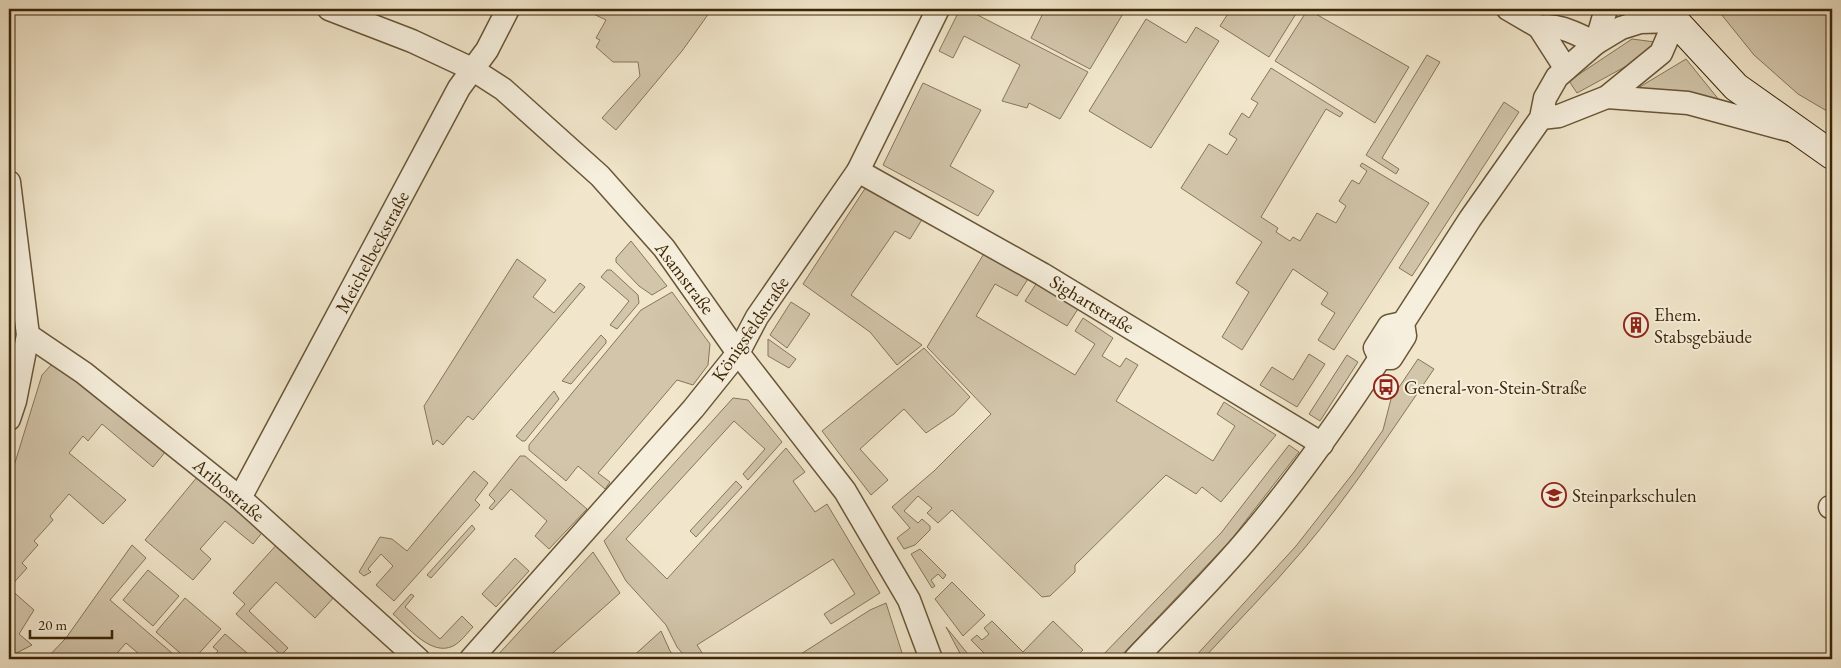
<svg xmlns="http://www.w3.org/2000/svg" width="1841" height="668" viewBox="0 0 1841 668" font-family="'EB Garamond',serif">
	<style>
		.green { fill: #d2c5aa; stroke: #877658 }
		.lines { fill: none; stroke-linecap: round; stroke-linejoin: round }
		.minor-casing { stroke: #695637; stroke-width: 25 }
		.secondary-casing { stroke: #3c2606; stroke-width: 30 }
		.minor { stroke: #f6efdd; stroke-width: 22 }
		.secondary { stroke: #f6efdd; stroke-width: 28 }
		.labels { text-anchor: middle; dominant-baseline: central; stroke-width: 4; stroke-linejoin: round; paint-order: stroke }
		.street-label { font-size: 19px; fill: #3c2606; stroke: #f6efdd }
		.poi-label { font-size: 19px; fill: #3c2606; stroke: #f6efdd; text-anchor: start }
	</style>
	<rect width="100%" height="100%" fill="#f1e6cb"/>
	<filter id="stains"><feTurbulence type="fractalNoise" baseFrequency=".004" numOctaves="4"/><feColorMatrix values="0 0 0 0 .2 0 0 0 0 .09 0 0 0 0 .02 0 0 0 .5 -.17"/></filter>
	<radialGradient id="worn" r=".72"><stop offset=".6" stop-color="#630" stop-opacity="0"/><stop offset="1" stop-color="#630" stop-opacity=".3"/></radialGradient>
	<g class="green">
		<path d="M 583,9 L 712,9 L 682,51 L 616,130 L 602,118 L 640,76 L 638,62 L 613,62 L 596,47 L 600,40 L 596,38 L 606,20 Z"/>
		<path d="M 960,9 L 966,9 L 1088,72 L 1060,119 L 1029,103 L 1027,108 L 1002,101 L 1020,65 L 964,36 L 953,58 L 939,51 Z"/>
		<path d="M 1045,9 L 1117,9 L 1124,12 L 1090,69 L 1031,38 Z"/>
		<path d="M 1231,9 L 1299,9 L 1269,57 L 1220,26 Z"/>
		<path d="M 1308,9 L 1316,9 L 1314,13 L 1409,67 L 1375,123 L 1275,61 Z"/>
		<path d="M 1717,9 L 1832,9 L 1832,114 L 1798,94 L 1754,55 Z"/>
		<path d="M 1146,19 L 1186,43 L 1196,27 L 1219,41 L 1151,148 L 1089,111 Z"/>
		<path d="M 1632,39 L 1655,42 L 1643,57 L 1577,93 L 1569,81 Z"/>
		<path d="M 1427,55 L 1440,62 L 1382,158 L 1399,169 L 1396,174 L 1366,155 Z"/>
		<path d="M 1686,59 L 1724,106 L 1633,91 Z"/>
		<path d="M 1271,68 L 1343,113 L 1340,117 L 1326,109 L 1261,217 L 1278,228 L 1276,232 L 1290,241 L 1293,237 L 1300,241 L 1317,213 L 1336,223 L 1346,206 L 1339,201 L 1352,180 L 1359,184 L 1367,171 L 1360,166 L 1362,163 L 1429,203 L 1334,350 L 1318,340 L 1335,313 L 1321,304 L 1328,293 L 1293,269 L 1242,350 L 1222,337 L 1249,292 L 1236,283 L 1262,242 L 1181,188 L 1209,144 L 1227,155 L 1237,139 L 1229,134 L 1242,113 L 1249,118 L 1258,103 L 1251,99 Z"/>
		<path d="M 923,83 L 981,110 L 950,166 L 994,191 L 978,216 L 883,165 Z"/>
		<path d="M 1504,102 L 1519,112 L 1412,276 L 1399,268 Z"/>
		<path d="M 866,187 L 923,218 L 910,239 L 895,231 L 851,295 L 922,345 L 897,365 L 870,332 L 803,284 Z"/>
		<path d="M 631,241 L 667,286 L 652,295 L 639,286 L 616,262 L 616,258 Z"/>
		<path d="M 985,252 L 1028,279 L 1017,296 L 995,284 L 976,316 L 1075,375 L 1095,344 L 1075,331 L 1083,318 L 1113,338 L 1102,356 L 1120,367 L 1126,358 L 1138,365 L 1116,401 L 1213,461 L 1235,426 L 1217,414 L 1224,402 L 1276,435 L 1221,502 L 1202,487 L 1196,494 L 1166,475 L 1075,565 L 1075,572 L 1050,596 L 1042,597 L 952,510 L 938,523 L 927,513 L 932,508 L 918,496 L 904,511 L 918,523 L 922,519 L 930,526 L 930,530 L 915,545 L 904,549 L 897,538 L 910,528 L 892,507 L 934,471 L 991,414 L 927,347 Z"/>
		<path d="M 517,259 L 546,280 L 533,297 L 554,313 L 580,283 L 585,287 L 473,420 L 468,416 L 443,445 L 437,440 L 433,445 L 424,406 Z"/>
		<path d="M 607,270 L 611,270 L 638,295 L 639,303 L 617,329 L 610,325 L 629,301 L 601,277 Z"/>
		<path d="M 1036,284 L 1078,309 L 1067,326 L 1025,301 Z"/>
		<path d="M 672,292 L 710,344 L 708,365 L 693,385 L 677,380 L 598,473 L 610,482 L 605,489 L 578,466 L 566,481 L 529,450 L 529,445 L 641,310 Z"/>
		<path d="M 791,302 L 810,314 L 787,348 L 770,335 Z"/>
		<path d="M 601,335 L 606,340 L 606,343 L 571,384 L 562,381 Z"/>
		<path d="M 768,339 L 796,359 L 789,368 L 768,356 Z"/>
		<path d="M 924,348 L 970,397 L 954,414 L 926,433 L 904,409 L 860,449 L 888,480 L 871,495 L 822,431 Z"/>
		<path d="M 1309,354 L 1325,364 L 1297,407 L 1260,385 L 1272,367 L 1293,380 Z"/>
		<path d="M 1347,355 L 1358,362 L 1320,421 L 1309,414 Z"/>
		<path d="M 1418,359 L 1434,369 C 1392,430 1351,493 1303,550 C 1271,588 1236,623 1203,659 L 1193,659 L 1296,546 L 1354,472 L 1383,430 L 1391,399 Z"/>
		<path d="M 52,364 L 62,367 L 166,451 L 153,467 L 102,424 L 88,441 L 83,436 L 69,453 L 126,500 L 103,524 L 69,494 L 50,516 L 53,520 L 34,541 L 38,545 L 22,563 L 27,568 L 9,588 L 34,610 L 19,634 L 32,645 L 9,657 L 9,482 L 42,375 Z"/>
		<path d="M 554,391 L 559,399 L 525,441 L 522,441 L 516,436 Z"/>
		<path d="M 733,398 L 748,400 L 782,442 L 748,480 L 743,474 L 765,449 L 734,421 L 626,539 L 667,579 L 786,448 L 805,472 L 793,481 L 815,512 L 827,504 L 880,593 L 831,624 L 824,614 L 855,594 L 833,559 L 697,645 L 706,659 L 687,659 L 677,647 L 666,625 L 626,581 L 604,541 Z"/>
		<path d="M 1289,445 L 1299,452 L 1230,541 L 1118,659 L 1099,659 L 1221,533 Z"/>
		<path d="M 520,456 L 525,456 L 587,509 L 549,549 L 535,536 L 547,521 L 511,489 L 492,510 L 489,508 L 495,501 L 489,495 Z"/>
		<path d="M 474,471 L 488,483 L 475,500 L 480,505 L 394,601 L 376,585 L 393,566 L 381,554 L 368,569 L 371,572 L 364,576 L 359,572 L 380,537 L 392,539 L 407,551 Z"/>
		<path d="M 198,476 L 265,529 L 253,544 L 225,521 L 200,549 L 211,559 L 193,580 L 145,540 Z"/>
		<path d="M 736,481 L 742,487 L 696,537 L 690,531 Z"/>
		<path d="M 472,525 L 475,529 L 431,578 L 427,575 Z"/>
		<path d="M 280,541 L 336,595 L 315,618 L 276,582 L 249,611 L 288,648 L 281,655 L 236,614 L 245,604 L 233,593 Z"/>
		<path d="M 132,545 L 146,558 L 110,600 L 179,659 L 145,659 L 126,643 L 112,659 L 46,659 L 66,638 Z"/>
		<path d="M 920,549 L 946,575 L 943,579 L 938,574 L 931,580 L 935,586 L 932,588 L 911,554 Z"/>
		<path d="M 593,552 L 620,593 L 546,659 L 494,659 Z"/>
		<path d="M 515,558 L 529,571 L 496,607 L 482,594 Z"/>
		<path d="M 148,570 L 179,596 L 153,626 L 123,600 Z"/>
		<path d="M 952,582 L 985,615 L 963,636 L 935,599 Z"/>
		<path d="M 411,594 L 414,596 L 405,607 L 440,639 L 462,616 L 473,627 C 467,633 461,642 453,646 C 431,657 407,626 393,614 Z"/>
		<path d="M 185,598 L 221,629 L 194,659 L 187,659 L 156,632 Z"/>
		<path d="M 886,603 L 904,659 L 793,659 L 870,610 Z"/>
		<path d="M 992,621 L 1023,652 L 1053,621 L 1083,650 L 1074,659 L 990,659 L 971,640 L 977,635 L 982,640 L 989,634 L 984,628 Z"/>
		<path d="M 946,627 L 972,659 L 963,659 Z"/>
		<path d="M 661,631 L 670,651 L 676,659 L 630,659 Z"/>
		<path d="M 225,634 L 254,659 L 211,659 L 218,651 L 213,647 Z"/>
	</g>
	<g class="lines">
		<defs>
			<g id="minor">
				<path d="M 329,9 L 412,41 L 472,69 L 503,89 L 600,176 L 664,248 L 738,353 L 845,491 L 909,600 L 931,659"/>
				<path d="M 1508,9 L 1539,27 L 1566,69"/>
				<path d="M 1539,27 C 1559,23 1578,35 1596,43"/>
				<path d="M 1596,43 L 1606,9"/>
				<path d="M 1607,97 L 1688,103 L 1792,131"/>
				<path d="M 858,171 L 1042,274 L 1322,444"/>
				<path d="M 9,182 L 28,335 L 15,401 L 9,419"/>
				<path d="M 28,335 L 84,373 L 240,498 L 418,659"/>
				<path d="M 1380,358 L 1391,358 L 1405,336 L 1403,323 L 1470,219 L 1541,118 L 1545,98 L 1557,77 L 1596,43 L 1621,28 L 1640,22 L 1675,21 L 1661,53 L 1607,97 L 1559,116 L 1541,118"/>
				<path d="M 1380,358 L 1375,348 L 1389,326 L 1403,323"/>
				<path d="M 240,498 L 459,88 L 487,50 L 508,9"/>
				<path d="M 1830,507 L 1832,508"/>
				<path d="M 471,659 L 693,409 L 738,353 L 757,317 L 858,171 L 938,9"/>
				<path d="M 1135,659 C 1175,617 1217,576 1254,531 C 1300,476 1341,418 1380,358"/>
			</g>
			<path id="secondary" d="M 1669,9 L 1675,21 L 1736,87 L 1832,155"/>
		</defs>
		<use href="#minor" class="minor-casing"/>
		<use href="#secondary" class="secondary-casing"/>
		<use href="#minor" class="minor"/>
		<use href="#secondary" class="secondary"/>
	</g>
	<defs>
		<symbol id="building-ring" viewBox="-11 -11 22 22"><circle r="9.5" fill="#f6efdd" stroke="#8f2418" stroke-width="1.5"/><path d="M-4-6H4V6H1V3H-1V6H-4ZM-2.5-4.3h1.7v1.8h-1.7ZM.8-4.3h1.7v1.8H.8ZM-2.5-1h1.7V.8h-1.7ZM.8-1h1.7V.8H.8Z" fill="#8f2418"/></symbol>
		<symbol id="bus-ring" viewBox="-11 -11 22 22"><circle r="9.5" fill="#f6efdd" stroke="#8f2418" stroke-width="1.5"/><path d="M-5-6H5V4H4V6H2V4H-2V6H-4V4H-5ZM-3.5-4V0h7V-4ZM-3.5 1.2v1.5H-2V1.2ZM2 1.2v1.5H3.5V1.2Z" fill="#8f2418"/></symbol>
		<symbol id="school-ring" viewBox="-11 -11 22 22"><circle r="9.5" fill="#f6efdd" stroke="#8f2418" stroke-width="1.5"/><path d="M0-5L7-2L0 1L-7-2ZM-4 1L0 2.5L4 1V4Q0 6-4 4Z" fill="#8f2418"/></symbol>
	</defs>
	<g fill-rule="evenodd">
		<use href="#building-ring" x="1622" y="311" width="28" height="28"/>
		<use href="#bus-ring" x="1372" y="373" width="28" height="28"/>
		<use href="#school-ring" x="1540" y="481" width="28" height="28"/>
	</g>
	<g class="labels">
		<g class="street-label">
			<text transform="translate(372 252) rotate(-62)">Meichelbeckstraße</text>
			<text transform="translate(685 278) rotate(53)">Asamstraße</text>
			<text transform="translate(1092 304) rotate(31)">Sighartstraße</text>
			<text transform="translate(750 329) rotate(-56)">Königsfeldstraße</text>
			<text transform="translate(229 490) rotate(40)">Aribostraße</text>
		</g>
		<g class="poi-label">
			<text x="1654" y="314">Ehem.<tspan x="1654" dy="22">Stabsgebäude</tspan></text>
			<text x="1404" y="387">General-von-Stein-Straße</text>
			<text x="1572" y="495">Steinparkschulen</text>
		</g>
	</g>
	<rect width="1841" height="668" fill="none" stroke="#f1e6cb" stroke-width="30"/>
	<rect x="10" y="10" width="1821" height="648" fill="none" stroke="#3c2606" stroke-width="2.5"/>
	<rect x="15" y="15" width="1811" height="638" fill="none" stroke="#3c2606"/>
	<path d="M30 630v8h82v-8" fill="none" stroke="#3c2606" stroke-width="2.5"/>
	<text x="38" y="630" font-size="15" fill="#3c2606" stroke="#f6efdd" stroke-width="4" paint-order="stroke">20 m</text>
	<rect width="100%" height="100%" filter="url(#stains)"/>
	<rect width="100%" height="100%" fill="url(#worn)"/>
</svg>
